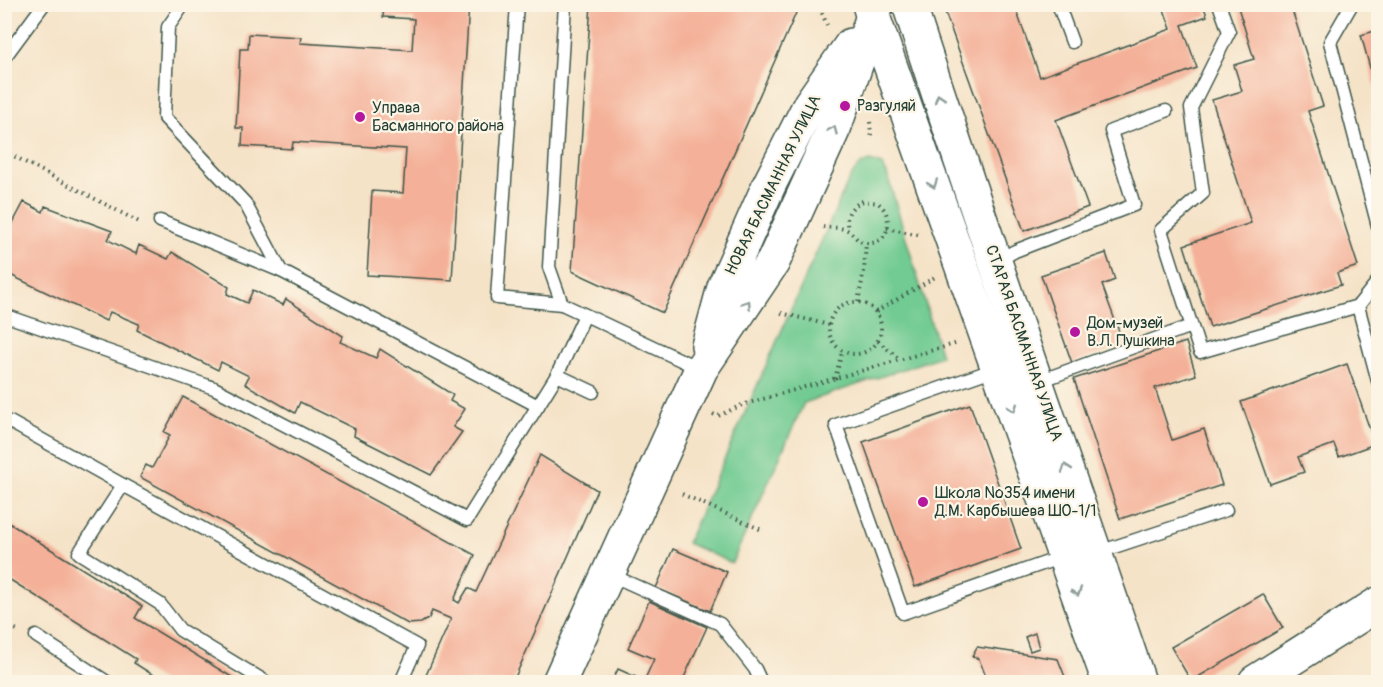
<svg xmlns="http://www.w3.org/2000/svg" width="1383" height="687" viewBox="0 0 1383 687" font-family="Pangolin,sans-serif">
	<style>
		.green { fill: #71cb92; stroke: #488463; stroke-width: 1.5 }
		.building { fill: #f4b098 }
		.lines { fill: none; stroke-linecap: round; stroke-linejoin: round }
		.lane-casing { stroke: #3f564a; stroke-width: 15 }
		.secondary-casing { stroke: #3f564a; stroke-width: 36 }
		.path { stroke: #3f564a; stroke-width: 4; stroke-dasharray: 1.5 4.5; stroke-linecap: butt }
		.lane { stroke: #fff; stroke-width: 12 }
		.secondary { stroke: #fff; stroke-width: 33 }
		.oneway { stroke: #8f9e9a }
		.poi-dot { fill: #b5179e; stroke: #fcf5e5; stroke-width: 2 }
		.labels { text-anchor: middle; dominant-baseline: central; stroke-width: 4.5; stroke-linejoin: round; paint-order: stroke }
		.poi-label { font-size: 16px; fill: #1f3d34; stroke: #fcf5e5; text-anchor: start }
		.street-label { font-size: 16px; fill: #1f3d34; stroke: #fcf5e5 }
	</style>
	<rect width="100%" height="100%" fill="#fcf5e5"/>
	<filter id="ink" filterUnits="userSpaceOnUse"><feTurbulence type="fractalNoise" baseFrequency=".0167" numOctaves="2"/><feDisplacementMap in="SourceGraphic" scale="12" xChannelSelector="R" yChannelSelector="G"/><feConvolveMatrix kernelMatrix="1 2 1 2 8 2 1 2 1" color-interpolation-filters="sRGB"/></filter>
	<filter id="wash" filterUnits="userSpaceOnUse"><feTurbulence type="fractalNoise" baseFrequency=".008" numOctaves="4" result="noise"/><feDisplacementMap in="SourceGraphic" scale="24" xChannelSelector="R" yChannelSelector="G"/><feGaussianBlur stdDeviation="1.35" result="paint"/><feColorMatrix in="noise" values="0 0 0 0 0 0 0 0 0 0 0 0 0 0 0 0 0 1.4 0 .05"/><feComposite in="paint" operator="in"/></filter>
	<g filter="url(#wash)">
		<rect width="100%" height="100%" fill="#f5e3c8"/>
		<path class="green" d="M 870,161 L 882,165 L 887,174 L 941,356 L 804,403 L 732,563 L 687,543 L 846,186 C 852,174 857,164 870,161 Z"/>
		<g id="blocks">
			<g class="building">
				<path d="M 384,4 L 469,4 L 452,280 L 367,275 L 372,191 L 403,193 L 406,149 L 293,142 L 292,149 L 242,146 L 243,128 L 236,128 L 240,49 L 248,49 L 249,34 L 301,37 L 300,43 L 412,50 L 414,19 L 383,17 Z"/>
				<path d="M 591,4 L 800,4 L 663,313 L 572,271 Z"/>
				<path d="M 942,4 L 1014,4 L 1040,77 L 1171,29 L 1162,4 L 1203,4 L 1207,16 L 1182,25 L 1197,68 L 1056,120 L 1088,207 L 1024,231 Z"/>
				<path d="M 1237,4 L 1290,4 L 1323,106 L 1308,111 L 1358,266 L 1337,273 L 1341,285 L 1210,327 L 1184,245 L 1251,223 L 1212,100 L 1242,91 L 1234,65 L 1254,59 Z"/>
				<path d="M 1378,30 L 1378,97 L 1361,35 Z"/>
				<path d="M 24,202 L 43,212 L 45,206 L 112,231 L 108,240 L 136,254 L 139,245 L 168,259 L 172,252 L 229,287 L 227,294 L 247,303 L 253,290 L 283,305 L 286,299 L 343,336 L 340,342 L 376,358 L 380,349 L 453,395 L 450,401 L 465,409 L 453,427 L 462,432 L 431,475 L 354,436 L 355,429 L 300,402 L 295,413 L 245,384 L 249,376 L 221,362 L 218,370 L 137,330 L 139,324 L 110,312 L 106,321 L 4,272 L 4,240 Z"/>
				<path d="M 1106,253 L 1115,280 L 1102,285 L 1124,345 L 1072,363 L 1041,275 Z"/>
				<path d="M 1186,342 L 1196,375 L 1155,388 L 1172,440 L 1204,429 L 1222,485 L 1120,519 L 1074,379 Z"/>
				<path d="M 1347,364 L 1375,444 L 1339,457 L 1334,444 L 1298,457 L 1304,472 L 1270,484 L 1241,402 Z"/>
				<path d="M 183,397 L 475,555 L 454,600 L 459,603 L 468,588 L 476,592 L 540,455 L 597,490 L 513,682 L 423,682 L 451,619 L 432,611 L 429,618 L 421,623 L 408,624 L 140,477 L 146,465 L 152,468 L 170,435 L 164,432 Z"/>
				<path d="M 970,404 L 1021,549 L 915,587 L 863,442 Z"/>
				<path d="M 4,520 L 142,606 L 135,618 L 240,682 L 164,682 L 134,663 L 136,659 L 4,576 Z"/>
				<path d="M 673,549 L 727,572 L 710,611 L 656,588 Z"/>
				<path d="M 1263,594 L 1283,628 L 1191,681 L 1171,647 Z"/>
				<path d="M 649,601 L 707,627 L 682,682 L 653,682 L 645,679 L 654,659 L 628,648 Z"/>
				<path d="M 1035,633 L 1039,648 L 1030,651 L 1025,637 Z"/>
				<path d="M 977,647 L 1058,659 L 1067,682 L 988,682 L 979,659 L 972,656 Z"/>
				<path d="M 618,669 L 647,682 L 612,682 Z"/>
			</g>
		</g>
	</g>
	<g filter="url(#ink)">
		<use href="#blocks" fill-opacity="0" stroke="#3f564a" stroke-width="1.5"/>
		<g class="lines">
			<defs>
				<g id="lane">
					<path d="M 184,4 L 168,27 L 164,117 L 245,203 L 281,271"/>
					<path d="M 517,4 L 497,298 L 562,304"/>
					<path d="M 565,4 L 549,267 L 562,304 L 700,369"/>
					<path d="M 1058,4 L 1072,42"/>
					<path d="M 1219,4 L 1229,32 L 1191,108 L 1203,193 L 1161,230 L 1200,352 L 1358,306 L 1378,281"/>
					<path d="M 1352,4 L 1330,42 L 1378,226"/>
					<path d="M 4,58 L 44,4"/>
					<path d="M 160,221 L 281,271 L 538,406"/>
					<path d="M 997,261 L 1015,251 L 1134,205 L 1111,131 L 1166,111"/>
					<path d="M 1358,306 L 1378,381"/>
					<path d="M 4,315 L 214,388 L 467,520 L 557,375 L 585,315"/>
					<path d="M 998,368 L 836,425 L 903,613 L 1062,557"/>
					<path d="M 557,375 L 593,392"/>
					<path d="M 1037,382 L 1191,326"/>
					<path d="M 10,422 L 123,485"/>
					<path d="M 1096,553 L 1226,510"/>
					<path d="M 609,574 L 720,624 L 755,669 L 761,682"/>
					<path d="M 36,636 L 107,682"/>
					<path d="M 266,682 L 180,630 L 160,604 L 79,553 L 123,485 L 417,646 L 401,682"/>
				</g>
				<g id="secondary">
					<path d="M 909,4 C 982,231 1063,456 1139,682"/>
					<path d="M 870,8 L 1109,682"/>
					<path d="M 708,346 L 724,287 L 769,185 L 810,104 L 851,45"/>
					<path d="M 559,682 L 701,369 L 773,262 L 835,126 L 877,4"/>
					<path d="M 1255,682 L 1378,604"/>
				</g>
			</defs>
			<use href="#lane" class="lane-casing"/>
			<use href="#secondary" class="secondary-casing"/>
			<g class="path">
				<path d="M 822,13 L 827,25"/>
				<path d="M 870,122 L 871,136"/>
				<path d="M 4,151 L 139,222"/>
				<path d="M 823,227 C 830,228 840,227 847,230 C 854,233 856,242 866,243 C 890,245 895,216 878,203 L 863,201 C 849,207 845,216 848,230"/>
				<path d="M 887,228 L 919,235"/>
				<circle cx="855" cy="328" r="26"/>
				<path d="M 858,302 L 864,271 L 866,243"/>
				<path d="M 876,312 L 935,277"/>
				<path d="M 781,313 L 829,325"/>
				<path d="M 878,341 L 901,360"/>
				<path d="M 835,379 L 842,352"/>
				<path d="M 713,414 L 718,416 L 742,405 L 958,343"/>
				<path d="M 682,494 L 762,530"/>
				<path d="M 4,625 L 18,630"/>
			</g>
			<use href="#lane" class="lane"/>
			<use href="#secondary" class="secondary"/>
		</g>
		<defs><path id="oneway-chevron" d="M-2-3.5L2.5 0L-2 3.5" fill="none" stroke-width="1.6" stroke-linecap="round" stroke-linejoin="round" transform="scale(1.5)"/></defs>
		<g class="oneway">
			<use href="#oneway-chevron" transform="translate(939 98) rotate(-108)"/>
			<use href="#oneway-chevron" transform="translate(833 130) rotate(-67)"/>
			<use href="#oneway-chevron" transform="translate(933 184) rotate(70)"/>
			<use href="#oneway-chevron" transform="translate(747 304) rotate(-56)"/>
			<use href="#oneway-chevron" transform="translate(1013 408) rotate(71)"/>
			<use href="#oneway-chevron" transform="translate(1066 468) rotate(-109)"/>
			<use href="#oneway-chevron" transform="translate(1077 592) rotate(71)"/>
		</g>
	</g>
	<g class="poi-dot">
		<circle cx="845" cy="106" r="6"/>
		<circle cx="360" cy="117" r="6"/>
		<circle cx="1075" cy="332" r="6"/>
		<circle cx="923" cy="502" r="6"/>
	</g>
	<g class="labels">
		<g class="poi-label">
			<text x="857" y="106">Разгуляй</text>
			<text x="372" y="108">Управа<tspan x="372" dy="18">Басманного района</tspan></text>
			<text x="1087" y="323">Дом-музей<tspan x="1087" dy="18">В.Л. Пушкина</tspan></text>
			<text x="935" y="493">Школа №354 имени<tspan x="935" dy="18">Д.М. Карбышева ШО-1/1</tspan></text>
		</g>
		<g class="street-label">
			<text transform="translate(773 185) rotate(-64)">НОВАЯ БАСМАННАЯ УЛИЦА</text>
			<text transform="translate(1024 343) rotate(71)">СТАРАЯ БАСМАННАЯ УЛИЦА</text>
		</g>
	</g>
	<rect width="1383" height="687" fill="none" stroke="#fcf5e5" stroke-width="24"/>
</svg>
